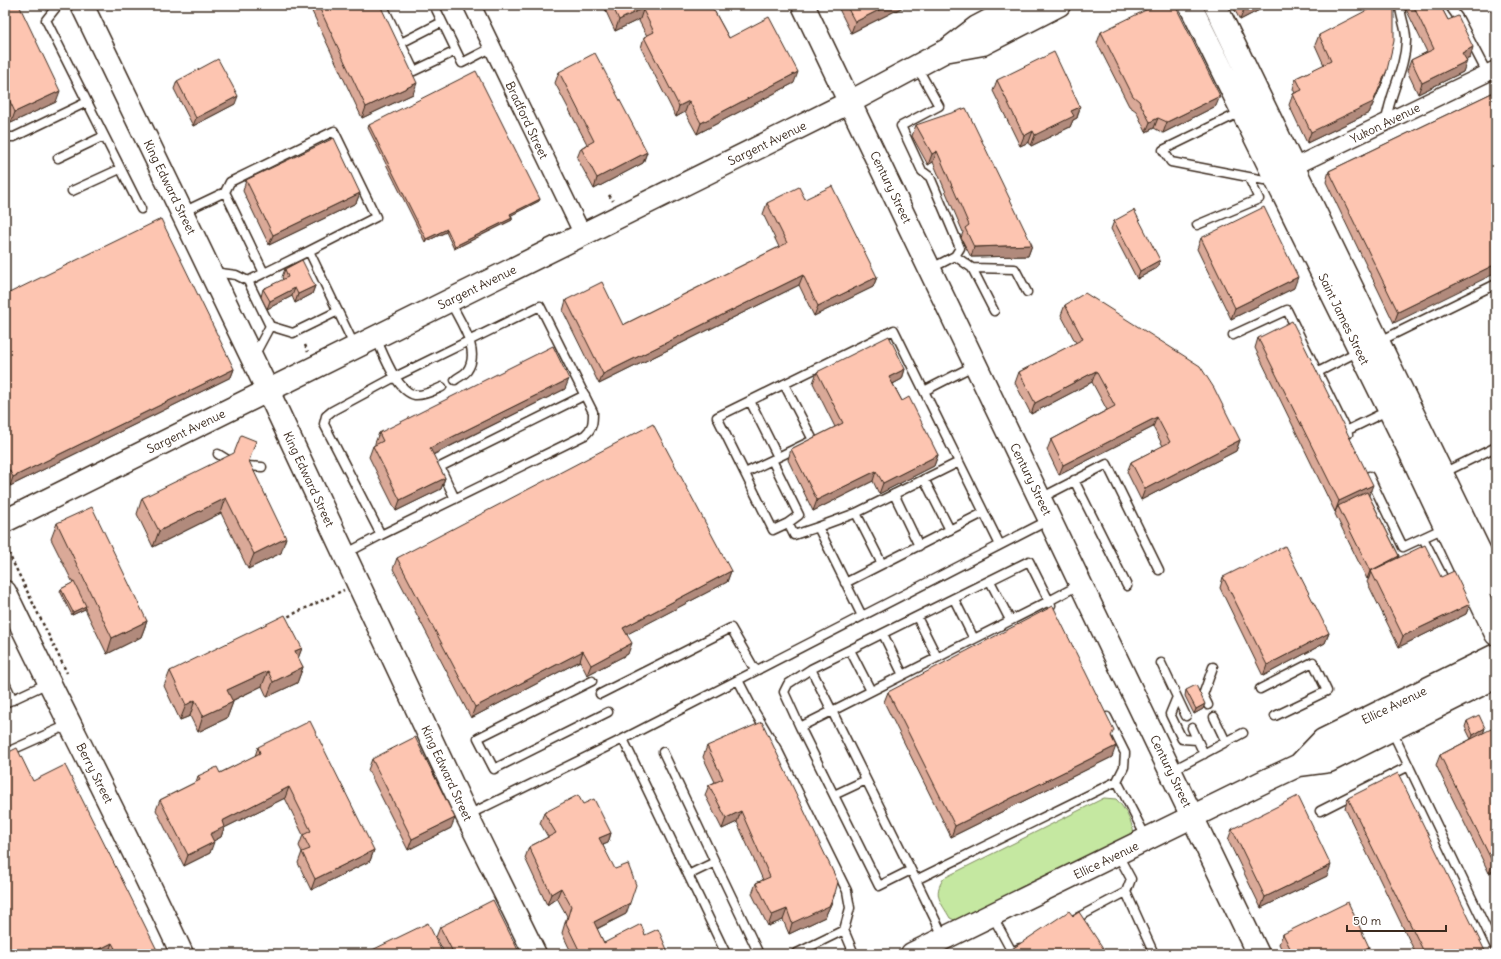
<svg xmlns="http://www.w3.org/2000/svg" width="1501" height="959" viewBox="0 0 1501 959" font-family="Delius,sans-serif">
<rect width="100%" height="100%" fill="#fff"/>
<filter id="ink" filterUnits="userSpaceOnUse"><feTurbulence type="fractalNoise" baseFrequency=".025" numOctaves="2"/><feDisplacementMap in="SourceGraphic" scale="8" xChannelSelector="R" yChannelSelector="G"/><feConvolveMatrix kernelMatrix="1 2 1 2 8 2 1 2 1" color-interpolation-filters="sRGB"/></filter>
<g filter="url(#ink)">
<path fill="#c5e8a1" stroke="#808960" d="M1104 798 1116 799C1125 808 1131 820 1134 833L957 921 950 918C941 902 932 895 944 878Z"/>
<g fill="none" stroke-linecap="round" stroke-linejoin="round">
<defs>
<path id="lane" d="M58 5 46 20 141 209
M434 5 462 63 493 47
M1449 5 1459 19 1487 73
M384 8 414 71 456 51
M401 43 442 22
M917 67 939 106 901 126 922 171 930 177 960 248 955 256 930 269
M1241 112 1163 150 1171 162 1264 180 1273 176
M1386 122C1389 94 1405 70 1406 41 1407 29 1400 17 1400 5
M5 137H14L87 102
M58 158 104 136
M72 191 120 169
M225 192 230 182 334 131 376 217 309 251
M183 212 225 192 264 273
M1197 225 1259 199 1249 178
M955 256 972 268 994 311
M972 268 1015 269 1027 292
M213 272 236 275 248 281 270 326 254 356
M248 281 309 251 355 347
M450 301C459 321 482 350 467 371 464 375 458 377 455 380
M270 326 293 333 338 311
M1233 335 1287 310 1348 434
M376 338C383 353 397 392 415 395 424 396 435 390 442 387
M1378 342 1496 284
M975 365 924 391 1000 545
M1318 372 1359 351
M750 401 778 457
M1346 431 1389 410
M218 454 231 462
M772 460 813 440 784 384
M247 466 262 467
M745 473 772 460 799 515 788 523
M1443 473 1496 447
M1369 476 1403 547 1444 528
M924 479 950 530
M1074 480 1127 586
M894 494 919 546
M1041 498 1107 464 1159 570
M455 499 440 467 585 395
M856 513 882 564
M818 527 794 535 788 523 773 530 717 417 894 330 924 391
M1423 538 1443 577
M345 554 381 535 324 424 326 416 332 411 395 377 540 306 593 412C593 422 593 428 585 435L381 535
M990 581 1010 620
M845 583 983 513
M954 599 974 639
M1051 605 1049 601 1079 585
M862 616 818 527 856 513 957 463
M917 617 937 657
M883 634 903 675
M850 650 871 691
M1161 663 1177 697 1170 714 1182 739 1197 740
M811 669 832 711 800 727 879 886 911 870
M738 680 753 709 778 751 847 891 850 908 844 930
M592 681 478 738 494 769 608 712
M5 683 13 700
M1260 689 1313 662 1327 691 1275 716
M600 694 731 628 755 670
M1177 697 1186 716
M5 703 48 683
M1208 705 1203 695 1213 667
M1107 717 1125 753 1124 767 1117 781
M1214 717 1226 742
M800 727 784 692 788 684 811 669 1029 561 1049 601 832 711 916 880
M1192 728 1204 754
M1392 731 1496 949
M623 739 1049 520
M663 752 715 862
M5 753 70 724
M1171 771 1243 733
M834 795 866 780
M1320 811 1409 766
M468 815 623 739 726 954
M688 875 715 862 759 954
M1126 892 1154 954
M992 915 1012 952 1020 948
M1073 920 1126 892 1131 879 1118 855
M944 938 916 880 1117 781 1147 839
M795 954 844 930 854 954"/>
<path id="street" d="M472 5 583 235
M1285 171 1496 69"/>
<path id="secondary" d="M1190 5 1409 450 1496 634
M1215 5 1496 585
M950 50 983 44 1059 5
M5 521 850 102 947 50 977 27 1019 5
M5 592C63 713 126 832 182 954
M1299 765 1323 740 1496 655
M912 954 1265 781 1299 765 1329 761 1496 677"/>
<path id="primary" d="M82 5 268 391 467 816 535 954
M803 5 1258 954"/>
</defs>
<use href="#lane" stroke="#3b2a1e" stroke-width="11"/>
<use href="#street" stroke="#3b2a1e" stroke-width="19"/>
<use href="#secondary" stroke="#3b2a1e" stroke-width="25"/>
<use href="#primary" stroke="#3b2a1e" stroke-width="25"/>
<path stroke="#3b2a1e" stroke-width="2.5" stroke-dasharray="3 3" stroke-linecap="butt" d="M609 195 613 201
M305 345 308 352
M11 538 5 544 7 550 67 673
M285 621 287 617 344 590"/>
<use href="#lane" stroke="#fff" stroke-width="8"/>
<use href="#street" stroke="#fff" stroke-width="16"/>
<use href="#secondary" stroke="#fff" stroke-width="22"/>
<use href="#primary" stroke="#fff" stroke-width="22"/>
</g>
<path fill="#daa998" stroke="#3b2a1e" d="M5 5 56 102 11 123 5 110Z
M309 5H380L413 94 362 118Z
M603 5H711L729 38 794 83 697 134 685 112 676 117 641 48 644 37 647 36 639 21 640 19 615 31Z
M837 5H907L851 33Z
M1232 5H1269L1240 20Z
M1404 5H1440L1448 20 1470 58 1466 60 1463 72 1418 94 1407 71 1411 60 1427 52Z
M1101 32 1216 106 1163 133 1154 128 1146 132 1136 111 1129 106 1097 43Z
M1319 35 1387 70 1383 81 1369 113 1307 143 1289 105 1293 94 1295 93 1293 89 1296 78 1324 65 1315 45Z
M559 72 647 152 643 163 594 189 577 158 581 148 587 144 555 83Z
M997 80 1080 107 1077 118 1073 120 1070 127 1031 146 1029 142 1020 146 993 91Z
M177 81 235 104 193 126 174 89Z
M1496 91 1394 323 1326 182 1329 171Z
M369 125 540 199 539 201 511 215 512 218V220L454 249 446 232 425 242 368 128Z
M916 125 1032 245 1028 256 971 257 961 238 963 232 933 162 928 165 912 136Z
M246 180 360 193 356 203 269 245 243 191Z
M805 199 877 277 873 287 814 316 799 285 599 384 563 311 566 300 623 325 779 247 763 214 767 203Z
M1114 221 1160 260 1157 268 1137 279 1111 229Z
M1201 238 1294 288 1231 319 1197 249Z
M285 269 315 286 312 294 295 303 292 296 267 309 261 297 263 289 283 280 282 277Z
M5 295 234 369 231 377 10 486 5 476Z
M1065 305 1240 440 1236 451 1141 500 1127 472 1131 462 1163 446 1153 427 1059 475 1047 450 1051 440 1107 410 1092 382 1031 414 1015 383 1019 372 1076 343 1061 315Z
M1258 338 1369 495V496L1399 556 1398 558 1441 577 1470 604 1466 614 1399 647 1367 582 1369 578 1367 579 1335 514 1336 512H1335L1255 348Z
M905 369 902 379 893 384 902 401 938 455 934 466 879 494 873 481 813 511 788 460 791 449 835 427 813 383 817 372Z
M565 389 433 455 445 478 441 489 396 511 369 457 373 446 375 445V443L379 433Z
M249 461 281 553 248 569 221 513 153 547 137 514 142 498Z
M57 523 147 621 141 637 107 654 85 609 72 615 60 591 61 589 73 583 51 539Z
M397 558 731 571 727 582 627 634 628 654 587 675 580 661 471 718 393 569Z
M1223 577 1329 633 1325 643 1263 676 1220 588Z
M302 648 298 658 303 667 297 683 267 697 262 686 232 701 233 702 227 718 198 732 190 716 180 720 164 686 170 671Z
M1186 690 1203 709 1194 714 1185 696Z
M888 692 1111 737 1112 757 951 837 884 702Z
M1467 721 1485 728 1483 733 1496 870 1489 873 1436 765 1440 755 1471 739 1465 727Z
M707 746 835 893 831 904 825 917 789 934 783 920 768 926 752 894 756 883 763 880 737 822 722 829 705 795 709 785 715 782 703 757Z
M258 747 374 850 370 861 311 890 298 863 302 852 299 846 303 835 285 798 224 828 221 837 213 841 210 853 184 866 156 810 160 800 196 782 198 776 220 773 255 756Z
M372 759 451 828 408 850 368 770Z
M33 781 159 954H5Z
M1348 798 1486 953 1485 954H1416L1345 808Z
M583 804 611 833 608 843 603 845 626 914 597 929 604 943 645 935 669 954H572L562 933 567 916 557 898 547 905 525 858 529 847 548 837 540 823 544 813Z
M1232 829 1327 876 1261 908 1228 840Z
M1073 916 1107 954H1010L1012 949Z
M440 927 520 954H445L436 937Z
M1283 934 1369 947 1367 954H1284L1279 944Z"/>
<path fill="#b18a7c" stroke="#3b2a1e" d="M649 5H667L643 10 640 19 615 31 619 20Z
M889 5H907L851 33 855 22Z
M1252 5H1269L1240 20 1244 9Z
M1473 47 1470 58 1458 63 1462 53Z
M1467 61 1463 72 1418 94 1422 83Z
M1387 70 1383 81 1369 113 1307 143 1311 132Z
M798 72 794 83 697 134 701 123Z
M417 83 413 94 362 118 366 107Z
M60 91 56 102 11 123 15 112Z
M238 96 235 104 193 126 196 118Z
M1220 96 1216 106 1163 133 1167 122Z
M689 101 685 112 676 117 679 106Z
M1080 107 1077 118 1073 120 1070 127 1031 146 1035 135 1071 111Z
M1158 118 1154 128 1146 132 1150 122Z
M1033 131 1029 142 1020 146 1024 136Z
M937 151 933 162 928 165 932 154Z
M647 152 643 163 594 189 597 178Z
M360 193 356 203 269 245 273 235Z
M540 199 539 201 510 216V214Z
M512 218V220L454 249 455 246Z
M447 229 446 232 425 242 426 239Z
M1032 245 1028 256 971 257 974 247Z
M1160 260 1157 268 1137 279 1140 271Z
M1496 264V273L1394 323 1398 312Z
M803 275 799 285 599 384 603 374Z
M877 277 873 287 814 316 818 306Z
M1298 277 1294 288 1231 319 1235 308Z
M315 286 312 294 295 303 298 294Z
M295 288 292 296 267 309 270 301Z
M234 369 231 377 10 486 13 477Z
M905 369 902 379 885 388 889 377Z
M1096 371 1092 382 1031 414 1035 403Z
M569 379 565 389 426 458 430 448Z
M1157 417 1153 427 1059 475 1063 465Z
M1240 440 1236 451 1141 500 1145 489Z
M938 455 934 466 879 494 883 483Z
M876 471 873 481 813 511 817 500Z
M445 478 441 489 396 511 400 500Z
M1373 485 1369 495 1340 510 1338 506 1335 512 1339 501Z
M226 498 221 513 153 547 159 531Z
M286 538 281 553 248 569 254 554Z
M1399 556 1396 564 1371 571 1369 578 1367 579 1370 571Z
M731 571 727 582 620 638 623 628Z
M1470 604 1466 614 1399 647 1403 636Z
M86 606 85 609 72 615 73 612Z
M147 621 141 637 107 654 112 638Z
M1329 633 1325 643 1263 676 1267 665Z
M632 643 628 654 587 675 591 665Z
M302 648 296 664 295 651Z
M583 651 580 661 471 718 475 707Z
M303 667 297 683 267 697 273 682Z
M268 671 262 686 221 706 227 690Z
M195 700 190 716 180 720 186 705Z
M233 702 227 718 198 732 203 716Z
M1205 704 1203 709 1194 714 1196 709Z
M1485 728 1483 734 1471 740 1473 735Z
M1116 746 1112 757 951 837 955 826Z
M289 787 285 798 224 828 221 837 206 845 210 834 222 821Z
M741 811 737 822 722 829 726 818Z
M455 818 451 828 408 850 412 839Z
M611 833 608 843 595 848 599 838Z
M214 842 210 853 184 866 188 855Z
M374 850 370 861 311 890 315 879Z
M1496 861V870L1489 873 1493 863Z
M1331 865 1327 876 1261 908 1265 897Z
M561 888 557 898 547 905 551 894Z
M835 893 831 904 825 917 789 934 792 923Z
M630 903 626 914 590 932 594 922Z
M787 909 783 920 768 926 772 915Z
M112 943 108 954H90Z
M1369 947 1367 954H1354Z"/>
<path fill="#fdc5b1" stroke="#3b2a1e" d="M5 5H19L60 91 15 112 5 91Z
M318 5H380L417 83 366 107Z
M612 5H649L619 20Z
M653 5H711L729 38 769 17 798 72 701 123 689 101 679 106 644 37 654 32 643 10Z
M846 5H889L855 22Z
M1156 5H1175L1220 96 1167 122 1158 118 1150 122 1139 101 1133 96 1101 32Z
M1241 5H1252L1244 9Z
M1377 5H1394V41L1387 70 1373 102 1311 132 1293 94 1302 90 1296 78 1331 61 1319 35Z
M1413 5H1440L1448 20 1458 16 1473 47 1462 53 1467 61 1422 83 1411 60 1434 49Z
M1054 52 1080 107 1071 111 1074 116 1035 135 1033 131 1024 136 997 80Z
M595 53 647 152 597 178 581 148 594 141 559 72Z
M218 59 238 96 196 118 177 81Z
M476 71 540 199 510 214 512 218 455 246 447 229 426 239 369 125Z
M1496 91V264L1398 312 1329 171Z
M966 108 1032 245 974 247 965 228 969 225 937 151 932 154 916 125Z
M334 138 360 193 273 235 246 180Z
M832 186 877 277 818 306 803 275 603 374 566 300 602 282 623 325 787 243 767 203 799 187 805 199Z
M1264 207 1298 277 1235 308 1201 238Z
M1134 210 1160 260 1140 271 1114 221Z
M161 219 234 369 13 477 5 462V295Z
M302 260 315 286 298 294 295 288 270 301 263 289 288 277 285 269Z
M1085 293 1200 366 1214 388 1240 440 1145 489 1131 462 1170 442 1157 417 1063 465 1051 440 1115 406 1096 371 1035 403 1019 372 1083 339 1065 305Z
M1292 321 1373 485 1339 501 1258 338Z
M889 336 905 369 889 377 902 401 909 397 938 455 883 483 876 471 817 500 791 449 843 423 817 372Z
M553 346 569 379 430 448 445 478 400 500 373 446 383 441 379 433Z
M653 424 731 571 623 628 632 643 591 665 583 651 475 707 397 558Z
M241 435 256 441 249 461 286 538 254 554 226 498 159 531 142 498 234 453Z
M1367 492 1399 556 1370 571 1338 506Z
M92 507 147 621 112 638 57 523Z
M1425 545 1441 577 1454 571 1470 604 1403 636 1371 571Z
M1285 546 1329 633 1267 665 1223 577Z
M74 582 86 606 73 612 61 589Z
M1053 606 1114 730 1111 736 1116 746 955 826 888 692Z
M285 615 302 648 295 651 303 667 273 682 268 671 227 690 233 702 203 716 195 700 186 705 170 671Z
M1196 685 1205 704 1196 709 1186 690Z
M1479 715 1485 728 1473 735 1467 721Z
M310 721 374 850 315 879 302 852 310 849 303 835 311 831 289 787 222 821 224 827 210 834 214 842 188 855 160 800 200 780 198 776 217 767 220 773 260 753 258 747Z
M762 722 838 882 835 893 829 906 792 923 787 909 772 915 756 883 770 877 741 811 726 818 709 785 723 779 707 746Z
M1493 728 1496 733V861L1493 863 1440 755Z
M415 737 455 818 412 839 372 759Z
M17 748 33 781 65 765 159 954H118L112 943 90 954H5V754Z
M1398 773 1486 953 1484 954H1425L1348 798Z
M578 795 583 804 594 799 611 833 599 838 615 869 628 864 636 885 630 903 594 922 604 943 641 924 645 935 658 929 669 954H581L566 923 571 906 561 888 551 894 529 847 556 833 544 813Z
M1298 796 1331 865 1265 897 1232 829Z
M493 900 520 954H454L440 927Z
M1348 902 1369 947 1354 954H1293L1283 934Z
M1069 911 1073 916 1079 912 1107 954H1015L1012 949Z
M428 923 443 954H364Z"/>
</g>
<g text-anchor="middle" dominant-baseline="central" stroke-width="3" stroke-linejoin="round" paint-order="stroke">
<g font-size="12" fill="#3b2a1e" stroke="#fff">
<text transform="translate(527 120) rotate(65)">Bradford Street</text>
<text transform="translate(1385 123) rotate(-26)">Yukon Avenue</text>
<text transform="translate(767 143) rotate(-26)">Sargent Avenue</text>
<text transform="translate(170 187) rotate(64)">King Edward Street</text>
<text transform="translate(891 187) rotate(64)">Century Street</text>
<text transform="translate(477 287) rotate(-26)">Sargent Avenue</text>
<text transform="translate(1344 319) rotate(64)">Saint James Street</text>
<text transform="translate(186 431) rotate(-26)">Sargent Avenue</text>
<text transform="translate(309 479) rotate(65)">King Edward Street</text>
<text transform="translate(1031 479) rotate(64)">Century Street</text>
<text transform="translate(1394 705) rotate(-26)">Ellice Avenue</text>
<text transform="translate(1171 771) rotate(64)">Century Street</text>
<text transform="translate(95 773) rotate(63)">Berry Street</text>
<text transform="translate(447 773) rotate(65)">King Edward Street</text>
<text transform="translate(1106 860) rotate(-26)">Ellice Avenue</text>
</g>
</g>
<rect width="1501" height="959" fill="none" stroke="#fff" stroke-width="20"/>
<rect x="10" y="10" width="1481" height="939" fill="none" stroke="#3b2a1e" stroke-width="1.5" filter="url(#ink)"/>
<path d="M1347 925v6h99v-6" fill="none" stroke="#3b2a1e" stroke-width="2"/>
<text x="1353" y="925" font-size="12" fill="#3b2a1e" stroke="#ffffff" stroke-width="3" paint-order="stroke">50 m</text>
</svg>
